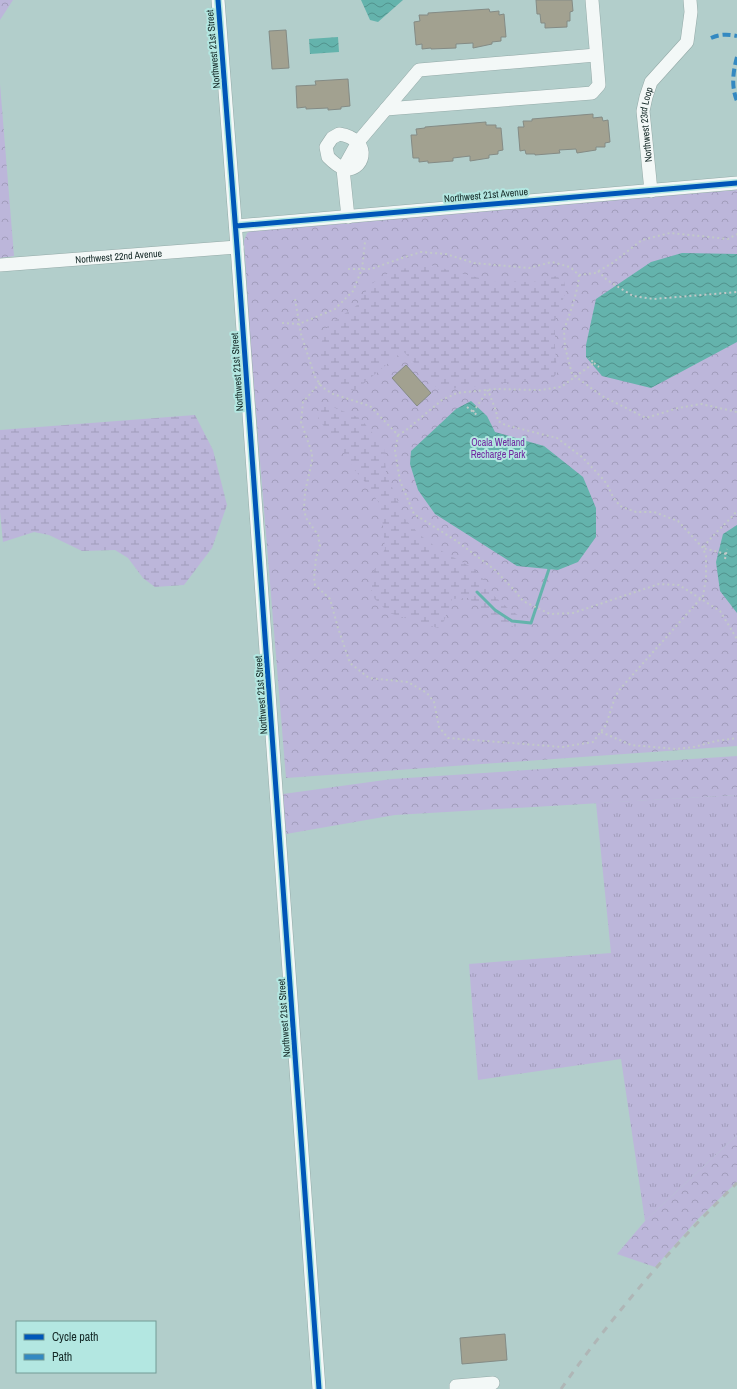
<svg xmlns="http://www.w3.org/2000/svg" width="737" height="1389" viewBox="0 0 737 1389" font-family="'Archivo Narrow',sans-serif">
<defs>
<pattern id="grass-tufts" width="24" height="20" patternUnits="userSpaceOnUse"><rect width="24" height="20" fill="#bcb6da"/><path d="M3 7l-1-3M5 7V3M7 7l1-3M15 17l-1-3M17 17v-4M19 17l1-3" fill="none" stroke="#a19cbb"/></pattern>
<pattern id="forest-crowns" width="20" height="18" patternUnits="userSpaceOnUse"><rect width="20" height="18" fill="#bcb6da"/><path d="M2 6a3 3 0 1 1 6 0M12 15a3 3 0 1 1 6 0" fill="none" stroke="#a19cbb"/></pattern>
<pattern id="wetland-marsh" width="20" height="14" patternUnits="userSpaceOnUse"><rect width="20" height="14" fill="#bcb6da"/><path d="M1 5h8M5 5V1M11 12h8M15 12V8" fill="none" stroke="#a19cbb"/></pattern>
<pattern id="water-waves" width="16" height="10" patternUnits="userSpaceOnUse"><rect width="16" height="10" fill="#64b3ac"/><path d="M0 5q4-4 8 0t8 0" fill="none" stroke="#51928c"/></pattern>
</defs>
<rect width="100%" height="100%" fill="#b2cecb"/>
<path fill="url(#grass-tufts)" d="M737 795V1135L645 1221 621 1059 478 1080 469 964 611 953 596 803Z"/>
<path fill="url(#forest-crowns)" d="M0 0H13L0 20Z
M0 84 14 256 0 258Z
M737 190V746L286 778 251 351 244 241 247 233 259 227Z
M737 756V795L395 815 286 834 283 794 392 779Z
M737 1135V1182L698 1219 655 1267 617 1254 645 1221Z"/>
<path fill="url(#wetland-marsh)" d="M430 265 491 281 533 282 556 276 564 281 566 291 555 321V346L557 373 553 378 439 390 403 351 357 389 347 391 332 381 321 369 319 349 328 325 356 306 371 284 393 270Z
M323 403 360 418 384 447 386 472 405 519 420 535 440 550 473 568 486 582 492 594 509 609 522 618 519 627 502 625 468 598 452 599 444 621 438 628 389 613 372 596V574L385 549 383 525 379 503 365 482 353 468 341 447 318 419Z
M195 415 213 450 227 505 212 548 184 585 155 587 143 578 128 558 115 550 82 551 49 535 34 532 3 542 0 512V430Z"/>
<path fill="url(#water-waves)" d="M361 0H403L378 22 370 20Z
M338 37 339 52 310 54 309 39Z
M682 253 737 254V342L651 388 602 376 586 357V345L596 299 651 262Z
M471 401 487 416 495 432 544 446 583 477 596 508V537L578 562 558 570 517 566 435 514 418 490 410 464 411 451 456 409Z
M737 525V613L720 591 716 562 723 534Z"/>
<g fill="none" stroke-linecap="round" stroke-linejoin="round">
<path stroke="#64b3ac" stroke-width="3" d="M477 592 495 610 512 621 531 623 549 569"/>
</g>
<path fill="#a2a190" stroke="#848b85" d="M536 0H572L573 11 570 12V21H567V27L545 28V23H541L540 14H537Z
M489 9 490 12 499 11V15L504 14 506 37H501V41L492 42V44L473 48V43L456 44V48L431 49V48L422 49V44L416 45 414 22 420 21 419 15H428V13Z
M286 30 289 68 272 69 269 31Z
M348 79 350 106 341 107V109L328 110V108L306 109V107L297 108 296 86 316 85 315 81Z
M593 114V118L602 117 603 121 608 120 610 142 605 143V147H596V150L577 153 576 149 559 150 560 153 535 155V154H526L525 150 520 151 518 127H524L523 121H532V119Z
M486 122V125H496V128H501L503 150 498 151V154L489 155V158L470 161V156L453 158V161L428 163V161L419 162V158H413L411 135H417L416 129 425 128V127Z
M406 365 431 393 417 406 392 378Z
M505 1334 507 1360 462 1364 460 1338Z"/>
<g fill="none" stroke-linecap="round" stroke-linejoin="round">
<defs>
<g id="minor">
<path d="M218 0 237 247 319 1389"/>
<path d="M386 109 592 93 599 85 592 0"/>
<path d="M339 134C376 140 362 175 343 168 337 166 332 161 328 157L326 147 332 138Z"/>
<path id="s1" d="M651 191 643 111 646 97 651 82 687 42 691 12 690 0"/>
<path d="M348 217 343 169 358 142 419 70 596 55"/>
<path d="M236 226 737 183"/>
<path id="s2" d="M0 265 237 247"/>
<path d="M456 1389V1386L493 1383"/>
</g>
</defs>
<use href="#minor" stroke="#94aaa8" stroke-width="14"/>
<path stroke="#c1c9c8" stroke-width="2" stroke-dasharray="2 3" stroke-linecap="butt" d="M348 269H371L402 258 421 252 446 254 474 263 529 268 552 262 570 267 579 275 578 285 573 304 564 330 565 347 572 374 602 396 646 418 678 408 701 404 737 412
M598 271 607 280 633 296 654 299 737 292
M579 275 595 273 611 264 642 240 670 233 728 239 737 234
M295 299 301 334 315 377 322 387 333 394 370 406 398 435 405 431 442 400 457 393 496 389 540 390 561 387 594 363 589 358
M282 323 299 324 335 309 353 291 362 269 365 242
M594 363 599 367
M320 383 303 402 301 422 312 453V461L305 492 304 509 306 518 318 535 320 546 316 558 314 578 315 585 330 599 338 628 350 663 369 678 408 682 427 693 434 702 439 727 448 738 562 747 593 742 606 725 615 697 620 689 703 596 706 579V556L703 548 678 521 654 512H636L620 506 613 497 607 484 601 477 582 457 557 438 505 425 498 421 496 411 488 390
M467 407 477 415
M473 412 488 390
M398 435 395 451 400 481 414 514 458 542 495 570 515 591 523 601 550 614 573 613 659 584 679 585 720 611 737 639
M726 554 703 548C713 534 726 524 737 511
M725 559 727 549
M601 732 631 745 676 749 694 747 716 741 737 738"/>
<use href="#minor" stroke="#f3f8f7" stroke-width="13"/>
<path stroke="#afb6b6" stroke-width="3" stroke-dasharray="7 7" stroke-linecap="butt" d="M561 1389C613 1315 672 1246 737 1183"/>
<path stroke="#3489c1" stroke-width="4" stroke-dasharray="8 4" stroke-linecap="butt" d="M711 38C720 34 727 34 737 36
M737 57C733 72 731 86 737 101"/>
<defs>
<path id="cycleway" d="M218 0 237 247 319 1389
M236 226 737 183"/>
</defs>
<use href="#cycleway" stroke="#b3e7e1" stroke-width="8"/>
<use href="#cycleway" stroke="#0057b8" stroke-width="5"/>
</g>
<g text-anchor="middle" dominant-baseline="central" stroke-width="4" stroke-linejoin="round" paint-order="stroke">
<g font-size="10" fill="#132826" stroke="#b3e7e1">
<text transform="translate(213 49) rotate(-95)">Northwest 21st Street</text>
<text stroke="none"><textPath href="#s1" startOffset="67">Northwest 23rd Loop</textPath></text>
<text transform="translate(486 195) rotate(-5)">Northwest 21st Avenue</text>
<text stroke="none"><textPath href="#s2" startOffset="119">Northwest 22nd Avenue</textPath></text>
<text transform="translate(237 372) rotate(-94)">Northwest 21st Street</text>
<text transform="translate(261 695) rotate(-94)">Northwest 21st Street</text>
<text transform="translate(284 1018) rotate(-94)">Northwest 21st Street</text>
</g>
<g font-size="10" fill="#7027a0" stroke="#b3e7e1">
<text x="498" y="442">Ocala Wetland<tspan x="498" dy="12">Recharge Park</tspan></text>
</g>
</g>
<rect x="16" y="1321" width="140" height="52" fill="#b3e7e1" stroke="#739b96"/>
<rect x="24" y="1334" width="20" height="6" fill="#0057b8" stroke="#739b96"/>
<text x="52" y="1341" font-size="12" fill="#132826">Cycle path</text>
<rect x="24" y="1354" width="20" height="6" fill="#3489c1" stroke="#739b96"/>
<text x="52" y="1361" font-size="12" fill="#132826">Path</text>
</svg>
